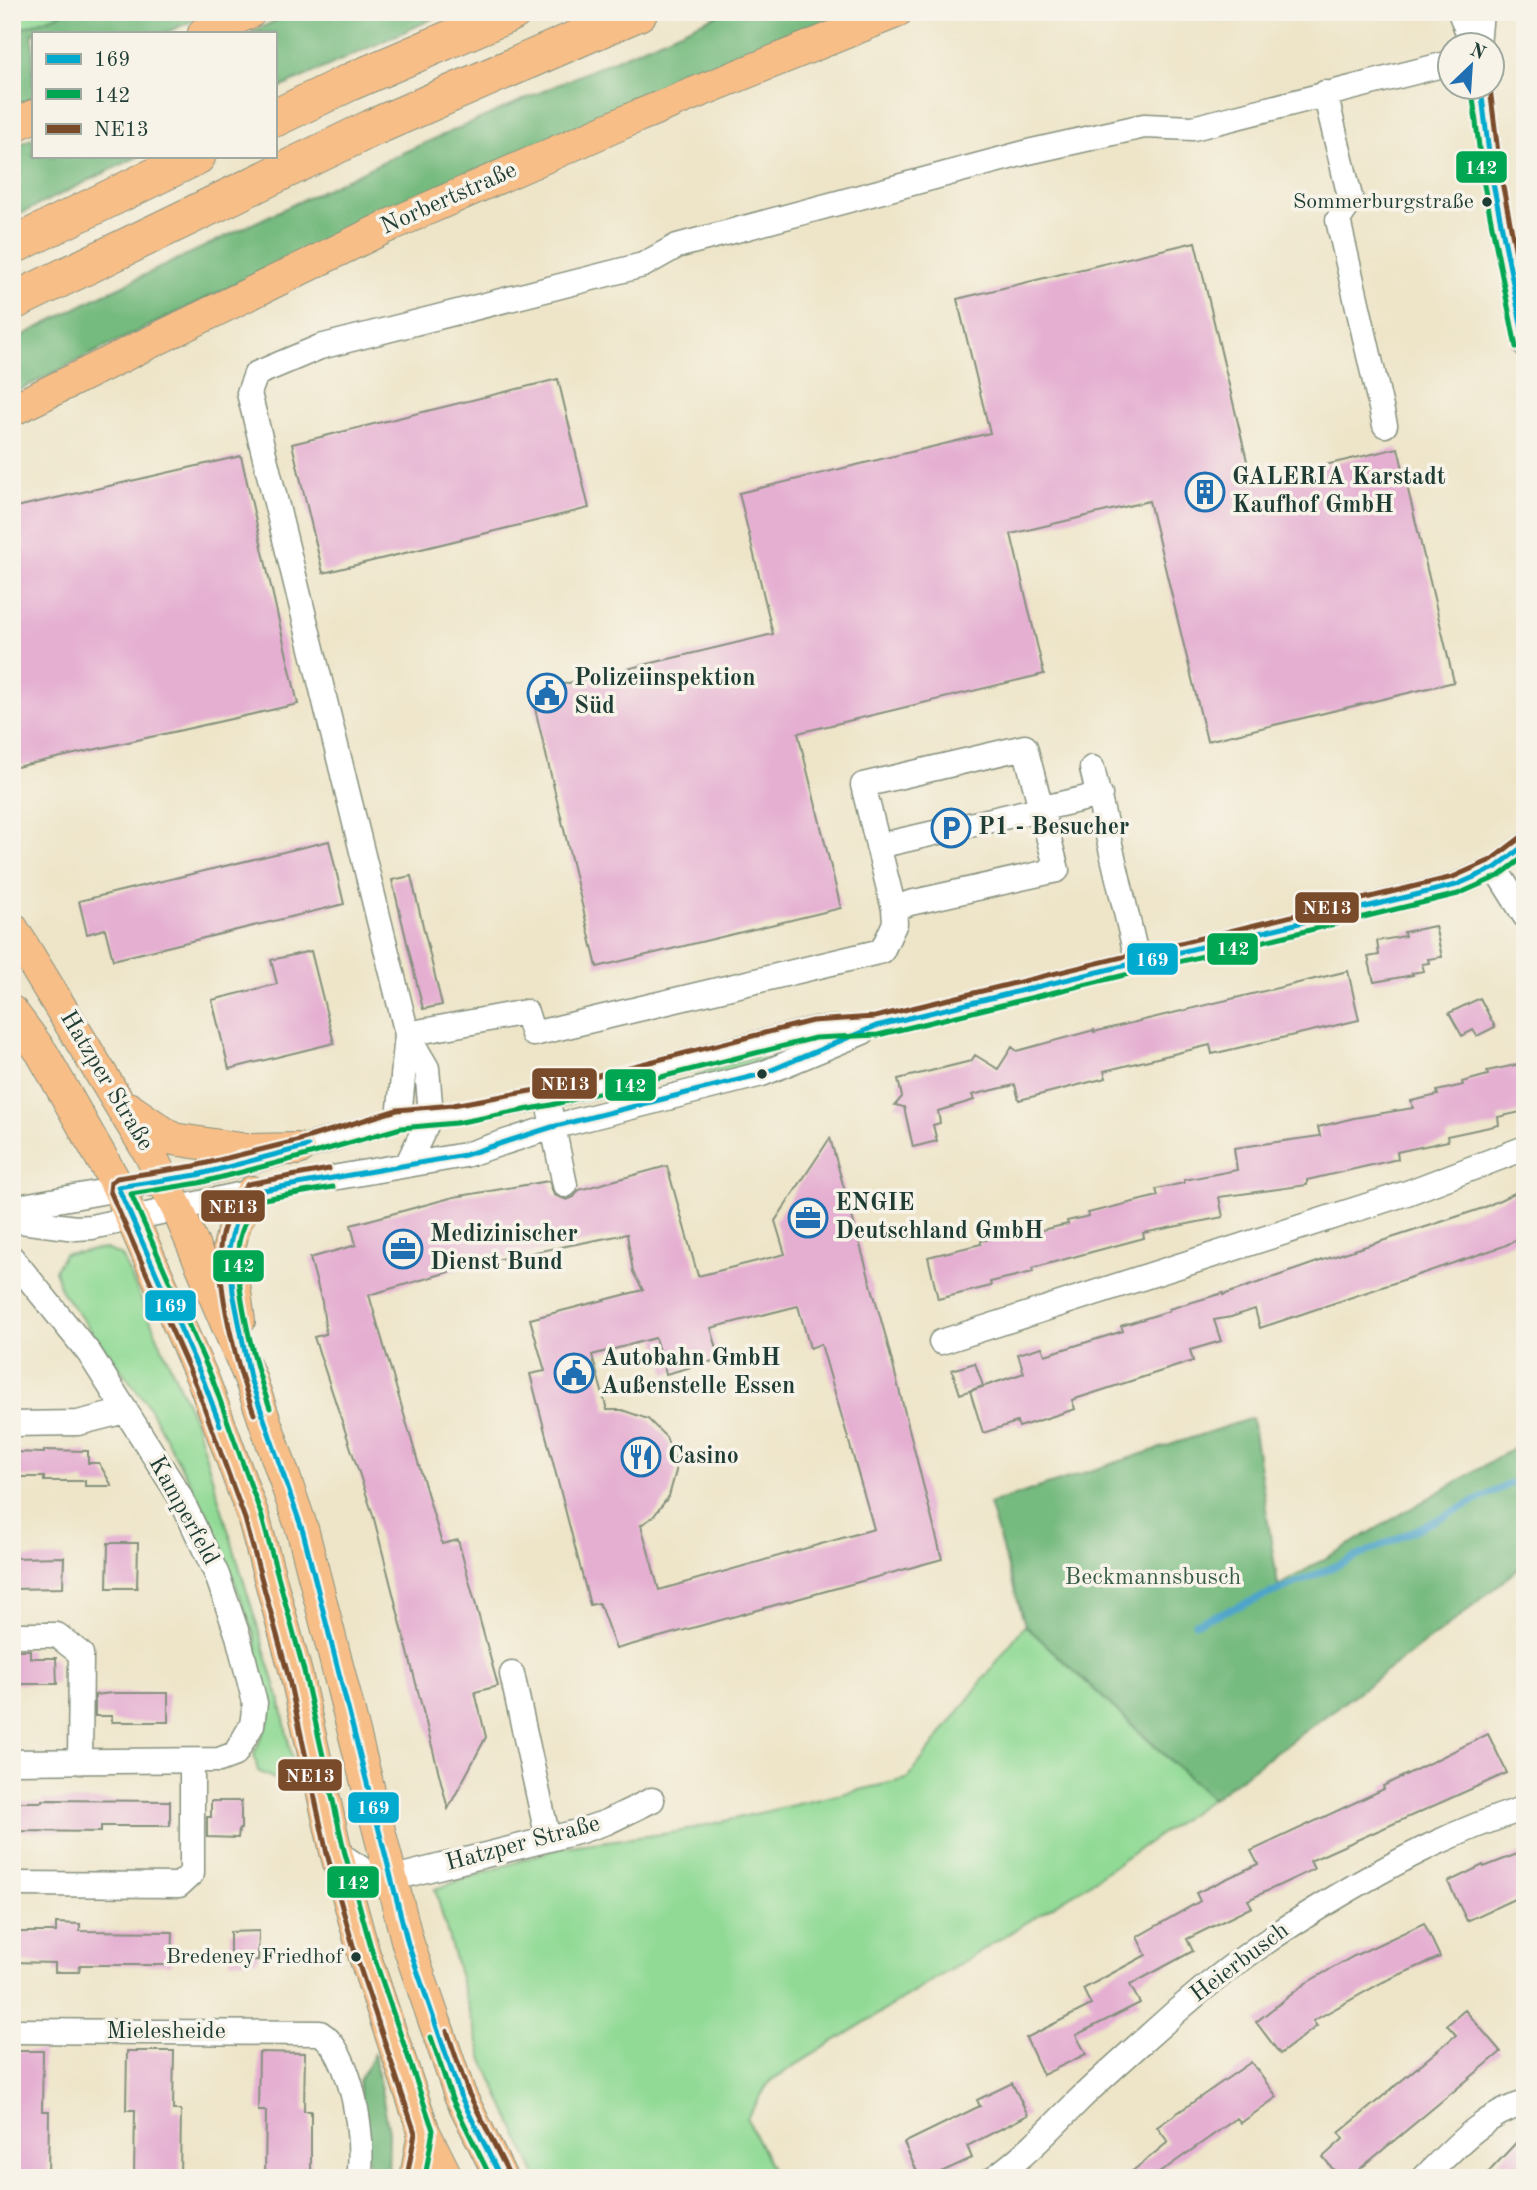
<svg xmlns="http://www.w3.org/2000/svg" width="1537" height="2190" viewBox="0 0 1537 2190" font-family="'Old Standard TT',serif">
<rect width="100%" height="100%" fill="#f7f3e8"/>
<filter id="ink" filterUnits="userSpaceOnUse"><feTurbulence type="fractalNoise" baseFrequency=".0143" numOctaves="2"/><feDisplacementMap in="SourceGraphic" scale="14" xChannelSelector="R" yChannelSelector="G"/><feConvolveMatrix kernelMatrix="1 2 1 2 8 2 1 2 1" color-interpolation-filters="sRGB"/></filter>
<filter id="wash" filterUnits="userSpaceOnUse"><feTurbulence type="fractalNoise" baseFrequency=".00686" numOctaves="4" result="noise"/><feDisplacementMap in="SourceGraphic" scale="28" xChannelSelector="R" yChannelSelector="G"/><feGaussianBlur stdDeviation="1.57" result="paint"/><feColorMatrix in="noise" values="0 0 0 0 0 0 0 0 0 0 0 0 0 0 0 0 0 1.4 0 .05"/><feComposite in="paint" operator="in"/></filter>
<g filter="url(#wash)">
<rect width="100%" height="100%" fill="#eee5c9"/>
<path fill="#91da95" stroke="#588c64" stroke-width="2" d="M12 12H67L12 32Z
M763 1057 772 1058 694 1082V1077C716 1067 738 1058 763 1057Z
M106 1249 122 1256 196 1424 281 1704 298 1790 258 1771 254 1754 270 1717 254 1634 214 1527 147 1404 61 1291 55 1270 64 1254Z
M1025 1625 1211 1799 1084 1887 770 2081 747 2118 776 2178H537L483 2060 435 1889 562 1847 677 1832 907 1779Z"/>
<path fill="#74ba7e" stroke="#4a7c59" stroke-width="2" d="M67 12H213L165 33H33V97L12 107V32Z
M293 12H448L275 90V33H250Z
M724 12H846L408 201 79 360 12 394V341L92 300 393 157Z
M33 138V156H139L12 218V148Z
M1252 1418 1278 1586 1525 1442V1563L1452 1623 1212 1799 1025 1625 989 1504Z
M374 2054 389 2131 388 2178H369L359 2081Z"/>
<path fill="#4da4ca" stroke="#36707f" stroke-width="2" d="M1094 12H1265L1241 20 1164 15 1108 21 1097 17Z"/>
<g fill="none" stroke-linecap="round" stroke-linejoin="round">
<path stroke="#4da4ca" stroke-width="7" d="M1195 1623C1308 1581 1418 1531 1525 1476"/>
</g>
<g id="blocks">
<path fill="#e5afd2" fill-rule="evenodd" d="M1195 242 1252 482 1398 448 1454 682 1207 741 1149 501 1011 534 1044 674 798 733 841 908 597 967 531 692 773 634 739 493 990 433 957 299Z
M558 379 589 508 323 573 292 444Z
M241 456 298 704 12 768V508Z
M329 841 344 904 113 960 105 929 87 934 79 901Z
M411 876 442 1005 423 1009 392 880Z
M1435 926 1442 957 1428 959 1429 963 1422 964 1424 971 1412 973 1413 975 1374 982 1368 957 1379 955 1377 941 1405 936 1404 932Z
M311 951 334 1043 229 1069 212 1000 277 984 271 960Z
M1348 971 1359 1020 1212 1054 1210 1045 1104 1071 1106 1078 1019 1100 1015 1085 972 1095 974 1100 938 1111 940 1123 933 1125 937 1141 913 1147 904 1107 895 1105 902 1097 898 1079 971 1061 975 1055 998 1069 1012 1047 1017 1051 1094 1030V1032Z
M1480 998 1495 1027 1477 1036 1473 1030 1462 1036 1449 1013Z
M1525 1063V1111L1498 1117 1499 1125 1447 1136 1448 1141 1397 1152 1398 1159 1307 1180V1185L1219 1197 1223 1217 1143 1233 1144 1238 1032 1268 1033 1272 990 1282 991 1286 938 1299 928 1257 981 1244V1241L1023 1231 1024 1234 1068 1224 1067 1221 1089 1216 1088 1213 1158 1196 1156 1189 1184 1183V1180L1237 1170 1234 1148 1320 1136 1318 1127 1354 1118 1413 1108 1411 1101 1438 1095 1437 1091 1463 1085 1462 1082 1488 1075 1487 1071Z
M830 1138 885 1334 942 1559 616 1649 599 1603 590 1605 530 1374 545 1371 530 1319 643 1290 633 1272 627 1234 480 1263 369 1295 442 1544 458 1540 498 1686 475 1692 486 1737 448 1809 373 1515 314 1337 326 1334 322 1302 310 1258 356 1245 351 1225 454 1197 549 1181 554 1195 567 1200 574 1197 579 1190 667 1166 698 1276 785 1254 775 1221ZM798 1306 810 1348 821 1344 874 1529 659 1590 641 1525 653 1517 669 1496 676 1471 674 1457 666 1437 648 1419 622 1410H607L592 1355 655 1338 666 1374 720 1359 711 1328Z
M1525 1188V1236L1504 1246 1260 1328 1255 1309 1231 1317 1214 1320 1221 1341 1190 1350 1193 1361 1072 1400 1075 1409 1019 1427 1017 1422 983 1433 970 1391 1024 1373 1018 1354 1042 1347 1045 1355 1123 1331 1121 1326 1169 1311V1309L1223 1293V1295L1329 1258 1435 1224 1483 1208Z
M975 1363 983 1386 960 1394 952 1370Z
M44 1450 88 1451V1463H99L112 1486H85V1481H44V1477H12V1452L44 1453Z
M108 1543H138L137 1588H107Z
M64 1557 63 1588 12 1589V1558Z
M12 1650H30V1658H56L57 1684H12Z
M112 1693H168V1722H112V1716H95V1695Z
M1488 1734 1507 1773 1310 1861 1314 1869 1248 1900 1252 1907 1187 1939 1193 1951 1130 1985 1140 2003 1076 2035 1086 2054 1043 2075 1026 2038 1091 2005 1083 1989 1146 1955 1137 1937 1200 1901 1196 1893 1258 1864 1251 1851 1384 1789 1383 1786Z
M42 1800 170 1801V1826H101V1832L16 1831V1802H42Z
M211 1801H241V1829H239L238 1838 207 1837V1817H211Z
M1525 1851V1894L1467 1921 1448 1882 1483 1865 1484 1867Z
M56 1923 80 1924V1931L173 1932 172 1965H80L79 1972H55V1963L12 1962V1932H56Z
M1424 1923 1440 1957 1383 1982 1313 2021 1317 2026 1280 2054 1256 2022 1306 1983 1354 1956Z
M259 1931 258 1960 230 1962V1932Z
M1465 2010 1501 2052 1349 2178H1340L1323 2157 1343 2139 1339 2133 1456 2035 1447 2025Z
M12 2051H43L42 2111H49L48 2178H12Z
M127 2051H174L173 2110H181L180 2178H140V2175H134L135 2110H126Z
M259 2052 305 2053 304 2111H311V2178H271V2175H265L266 2111H258Z
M1251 2062 1277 2097 1241 2123 1237 2118 1152 2178H1124L1168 2142 1157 2127Z
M1012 2083 1028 2115 967 2146 972 2158 928 2178H920L904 2143 980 2106 977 2100Z
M1525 2133V2178H1483Z"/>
</g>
</g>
<g filter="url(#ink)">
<use href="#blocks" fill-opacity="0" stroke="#86917e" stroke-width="2"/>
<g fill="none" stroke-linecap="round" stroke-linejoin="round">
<defs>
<path id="minor" d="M1460 12 1473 46
M1478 46 1481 12
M1481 88 1492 178 1525 345
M1325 93 1351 201 1338 220 1385 425
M1025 747 1057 870 910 903 894 909 863 785Z
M1092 768 1138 963
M878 846 1100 795
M1495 868 1525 916
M407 1034 526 1012 533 1034 882 951 895 923 894 909
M550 1112 565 1185
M399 1119 407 1034
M407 1165 431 1115 427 1068 407 1034 249 393 256 374 320 347 643 265 677 246 1028 152 1144 126 1193 128 1450 63
M12 1208 197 1175 298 1149 399 1119 454 1114 549 1097 814 1029 876 1026 1456 885 1495 868 1525 845
M12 1220 76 1228 92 1227 252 1192 465 1155 552 1127 762 1074 863 1032
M12 1258 89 1353 179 1495 217 1575 238 1636 255 1703 252 1725 235 1754 219 1760 12 1762
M941 1342 1407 1193 1525 1148
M12 1424 78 1423 125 1411
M12 1635H57L81 1654 80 1762
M512 1674 548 1839
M336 1852 371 1875 390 1879 577 1832 607 1822 652 1800
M12 1884 179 1885 192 1873V1761
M12 2031 320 2033C353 2054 365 2142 359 2178
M994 2178C1026 2155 1053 2126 1080 2099 1112 2068 1146 2039 1178 2010 1229 1965 1285 1927 1343 1893 1404 1857 1457 1830 1525 1808
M1424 2178C1453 2149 1484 2114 1525 2103"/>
<path id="major" d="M204 33 250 12
M12 127 33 116
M12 410 386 227 638 116 896 12
M12 928 150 1154 178 1210 250 1378 303 1532 408 1944 460 2095 501 2178
M12 1012 42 1053 118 1187 204 1382 253 1516 296 1673 336 1852 364 1954 424 2132 447 2178
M128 1108 173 1139 247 1150 298 1149
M239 1321 229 1248 235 1223 252 1192
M416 2178 424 2132"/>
<path id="highway" d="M275 118 350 82 513 12
M12 246 197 156
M12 302 372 128 639 12"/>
</defs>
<use href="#minor" stroke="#86917e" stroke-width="27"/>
<use href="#major" stroke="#86917e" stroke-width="34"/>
<use href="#highway" stroke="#86917e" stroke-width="39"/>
<use href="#minor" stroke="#fff" stroke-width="24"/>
<use href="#major" stroke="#f7be88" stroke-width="32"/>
<use href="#highway" stroke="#f7be88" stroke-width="37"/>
<defs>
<path id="bus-1" d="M1481 88 1492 178 1525 344
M118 1187 197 1175 308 1146
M118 1187 204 1382 220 1425
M501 2178 460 2095 408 1944 303 1532 250 1378 233 1292 229 1248 235 1223 252 1192 465 1155 552 1127 762 1074 876 1026 1456 885 1495 868 1525 845"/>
<path id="bus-2" d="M1472 89 1483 180 1516 347
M270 1408C255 1367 236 1293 238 1250 239 1231 249 1215 258 1200L333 1187
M431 2037 452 2099 491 2178
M425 2178 433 2130 372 1951 344 1850 304 1671 261 1514 212 1378 131 1194 199 1183 300 1157 401 1128 456 1123 551 1105 815 1038 878 1035 1458 894 1499 876 1525 856"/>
<path id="bus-3" d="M1490 88 1501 177 1525 299
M254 1414C238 1371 218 1294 220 1248 221 1228 234 1199 248 1184L329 1169
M447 2031 468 2092 509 2174
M407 2177 415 2133 356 1956 327 1854 288 1675 245 1519 196 1385 110 1191 111 1182 117 1178 195 1166 296 1141 397 1110 453 1105 547 1088 812 1021 875 1017 1453 877 1491 860 1520 838"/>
</defs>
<use href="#bus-1" stroke="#f7f3e8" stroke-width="10"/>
<use href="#bus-2" stroke="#f7f3e8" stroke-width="10"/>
<use href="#bus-3" stroke="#f7f3e8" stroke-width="10"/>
<use href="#bus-1" stroke="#00a9ce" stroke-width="5"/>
<use href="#bus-2" stroke="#00a651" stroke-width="5"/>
<use href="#bus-3" stroke="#7a4b2a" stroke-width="5"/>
</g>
</g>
<defs>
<symbol id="building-ring" viewBox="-11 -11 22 22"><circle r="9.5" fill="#f7f3e8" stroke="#1f6fb2" stroke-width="1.5"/><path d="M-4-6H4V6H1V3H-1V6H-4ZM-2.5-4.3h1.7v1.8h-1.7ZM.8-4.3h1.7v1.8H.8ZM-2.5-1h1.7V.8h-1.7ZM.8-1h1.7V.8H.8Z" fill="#1f6fb2"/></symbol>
<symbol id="civic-ring" viewBox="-11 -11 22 22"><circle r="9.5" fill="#f7f3e8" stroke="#1f6fb2" stroke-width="1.5"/><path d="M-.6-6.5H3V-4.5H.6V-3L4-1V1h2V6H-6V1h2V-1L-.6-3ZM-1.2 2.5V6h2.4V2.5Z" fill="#1f6fb2"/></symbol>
<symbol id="parking-ring" viewBox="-11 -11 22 22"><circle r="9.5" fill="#f7f3e8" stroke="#1f6fb2" stroke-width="1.5"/><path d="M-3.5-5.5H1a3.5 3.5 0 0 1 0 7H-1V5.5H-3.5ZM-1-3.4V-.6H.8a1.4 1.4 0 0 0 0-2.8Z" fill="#1f6fb2"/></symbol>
<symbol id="office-ring" viewBox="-11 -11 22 22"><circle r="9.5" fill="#f7f3e8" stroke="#1f6fb2" stroke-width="1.5"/><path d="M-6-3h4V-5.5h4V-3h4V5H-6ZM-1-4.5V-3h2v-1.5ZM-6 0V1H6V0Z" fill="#1f6fb2"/></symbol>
<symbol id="restaurant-ring" viewBox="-11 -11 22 22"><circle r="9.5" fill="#f7f3e8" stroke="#1f6fb2" stroke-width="1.5"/><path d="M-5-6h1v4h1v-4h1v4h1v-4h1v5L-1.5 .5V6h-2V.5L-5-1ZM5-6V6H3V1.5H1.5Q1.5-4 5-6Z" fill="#1f6fb2"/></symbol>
</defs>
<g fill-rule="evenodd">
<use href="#building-ring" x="1183" y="470" width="44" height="44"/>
<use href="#civic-ring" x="525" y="671" width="44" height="44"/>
<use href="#parking-ring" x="929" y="806" width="44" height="44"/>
<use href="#office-ring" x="786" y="1196" width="44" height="44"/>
<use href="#office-ring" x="381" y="1227" width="44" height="44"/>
<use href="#civic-ring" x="552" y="1351" width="44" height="44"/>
<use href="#restaurant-ring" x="619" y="1435" width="44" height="44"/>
</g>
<g fill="#1f3d34" stroke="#f7f3e8" stroke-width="2.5">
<circle cx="1487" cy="202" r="6"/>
<circle cx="762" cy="1074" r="6"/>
<circle cx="356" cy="1957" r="6"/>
</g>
<g text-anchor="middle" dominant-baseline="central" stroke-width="7" stroke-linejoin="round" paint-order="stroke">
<g font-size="22" fill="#1f3d34" stroke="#f7f3e8" text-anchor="end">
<text x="1474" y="202">Sommerburgstraße</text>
<text x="343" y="1957">Bredeney Friedhof</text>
</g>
<g font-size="24" fill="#1f3d34" stroke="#f7f3e8">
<text transform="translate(449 199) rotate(-24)">Norbertstraße</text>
<text transform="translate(106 1081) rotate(59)">Hatzper Straße</text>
<text transform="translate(183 1511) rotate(61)">Kamperfeld</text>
<text transform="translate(523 1844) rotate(-15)">Hatzper Straße</text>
<text transform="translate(1240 1963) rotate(-37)">Heierbusch</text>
<text x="166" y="2032">Mielesheide</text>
</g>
<g font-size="24" font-weight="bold" fill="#1f3d34" stroke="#f7f3e8" text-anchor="start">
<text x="1232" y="478">GALERIA Karstadt<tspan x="1232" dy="28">Kaufhof GmbH</tspan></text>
<text x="574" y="679">Polizeiinspektion<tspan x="574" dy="28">Süd</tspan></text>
<text x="978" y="828">P1 - Besucher</text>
<text x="835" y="1204">ENGIE<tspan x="835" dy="28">Deutschland GmbH</tspan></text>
<text x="430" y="1235">Medizinischer<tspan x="430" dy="28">Dienst Bund</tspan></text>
<text x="601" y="1359">Autobahn GmbH<tspan x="601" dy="28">Außenstelle Essen</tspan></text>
<text x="668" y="1457">Casino</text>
</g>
<g font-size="24" fill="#365c47" stroke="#f7f3e8">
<text x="1153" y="1578">Beckmannsbusch</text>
</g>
</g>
<g stroke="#f7f3e8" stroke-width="2.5">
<rect x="1455" y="150" width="53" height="34" rx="7" fill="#00a651"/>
<rect x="1294" y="891" width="66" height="33" rx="7" fill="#7a4b2a"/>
<rect x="1206" y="932" width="53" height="34" rx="7" fill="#00a651"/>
<rect x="1126" y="942" width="53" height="34" rx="7" fill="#00a9ce"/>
<rect x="531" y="1067" width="67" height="33" rx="7" fill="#7a4b2a"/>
<rect x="604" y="1068" width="53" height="34" rx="7" fill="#00a651"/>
<rect x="200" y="1189" width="66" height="34" rx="7" fill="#7a4b2a"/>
<rect x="212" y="1249" width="53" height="34" rx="7" fill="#00a651"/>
<rect x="144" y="1289" width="53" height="33" rx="7" fill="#00a9ce"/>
<rect x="277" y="1758" width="66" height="34" rx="7" fill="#7a4b2a"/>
<rect x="347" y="1791" width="53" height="33" rx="7" fill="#00a9ce"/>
<rect x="326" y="1865" width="54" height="34" rx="7" fill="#00a651"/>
</g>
<g font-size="19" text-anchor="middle" font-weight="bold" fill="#fff">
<text x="1481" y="174">142</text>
<text x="1327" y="914">NE13</text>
<text x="1233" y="955">142</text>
<text x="1152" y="966">169</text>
<text x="565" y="1090">NE13</text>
<text x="630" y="1092">142</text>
<text x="233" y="1213">NE13</text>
<text x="238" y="1272">142</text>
<text x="170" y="1312">169</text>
<text x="310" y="1782">NE13</text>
<text x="373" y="1814">169</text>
<text x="353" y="1889">142</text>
</g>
<rect width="1537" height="2190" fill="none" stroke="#f7f3e8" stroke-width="42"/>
<rect x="32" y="32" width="245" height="126" fill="#f7f3e8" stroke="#a1aaa0" stroke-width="2"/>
<rect x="46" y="54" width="35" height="10" fill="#00a9ce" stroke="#a1aaa0" stroke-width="2"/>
<text x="94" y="66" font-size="21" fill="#1f3d34">169</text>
<rect x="46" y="89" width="35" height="10" fill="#00a651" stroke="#a1aaa0" stroke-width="2"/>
<text x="94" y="102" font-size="21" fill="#1f3d34">142</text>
<rect x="46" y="124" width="35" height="10" fill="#7a4b2a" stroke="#a1aaa0" stroke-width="2"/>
<text x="94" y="136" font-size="21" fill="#1f3d34">NE13</text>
<g transform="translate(1471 66) rotate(25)"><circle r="33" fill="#f7f3e8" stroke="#a1aaa0" stroke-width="2"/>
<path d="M0-5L12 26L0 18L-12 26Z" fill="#1f6fb2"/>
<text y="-10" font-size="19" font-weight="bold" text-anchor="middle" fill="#1f3d34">N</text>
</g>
</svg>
